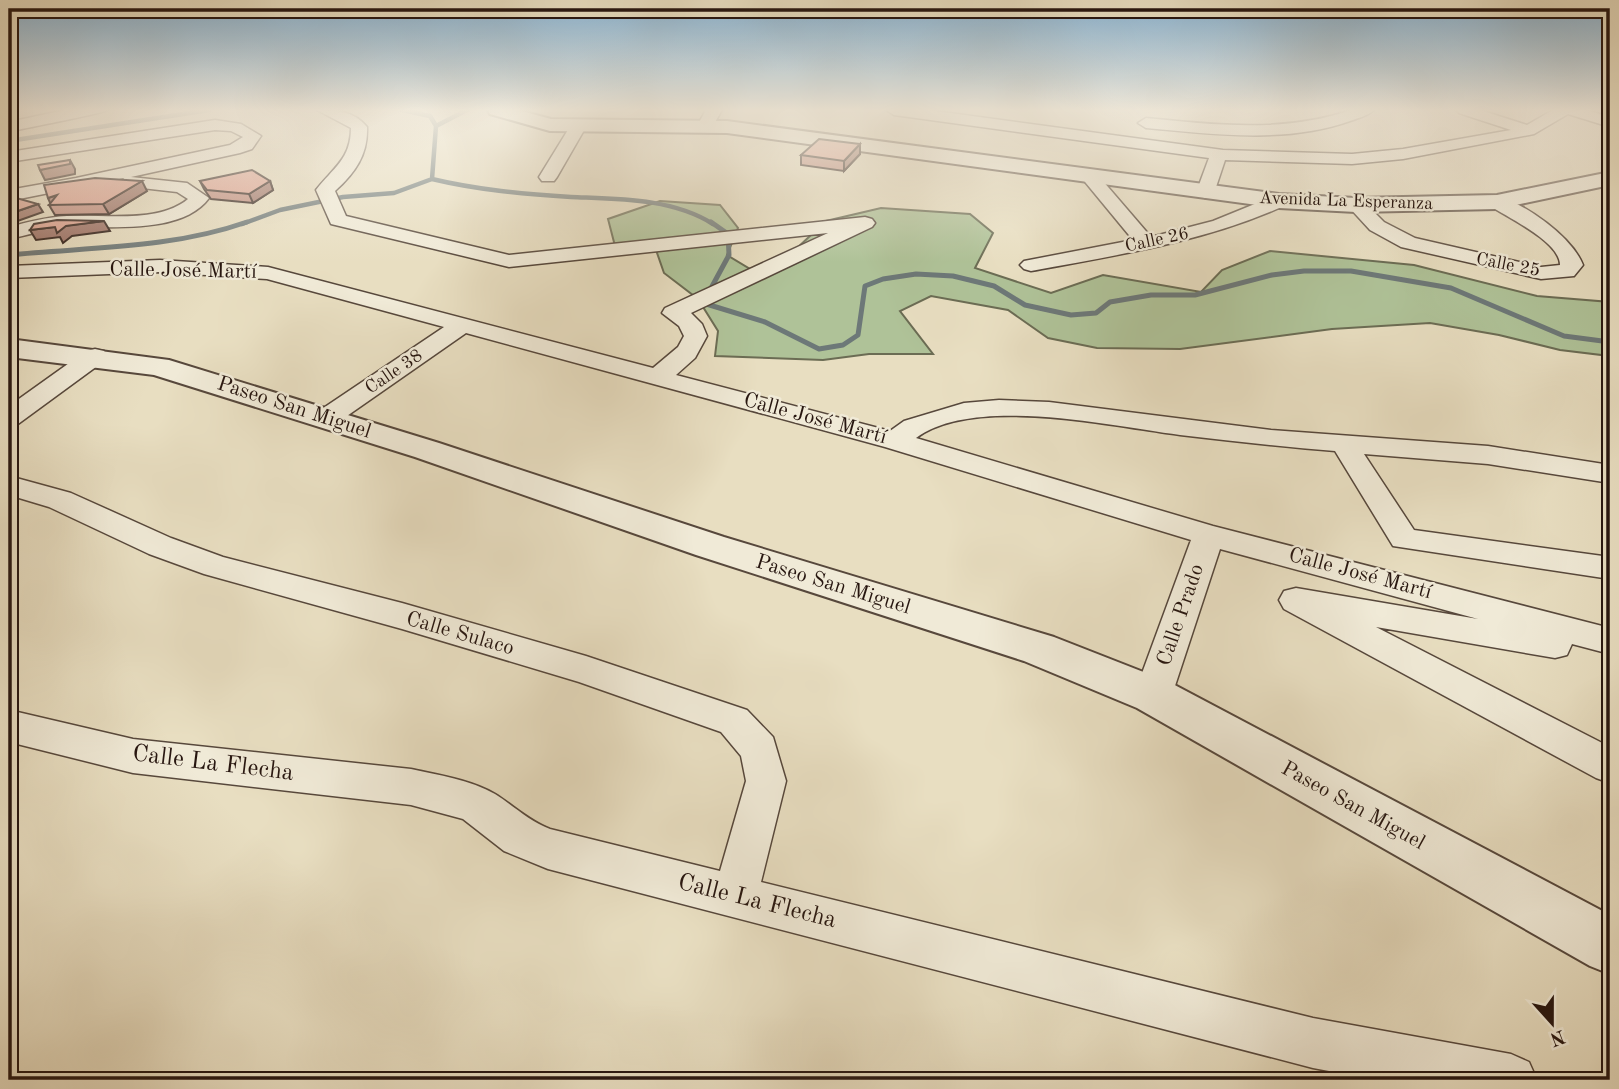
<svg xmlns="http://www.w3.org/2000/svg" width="1619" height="1089" viewBox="0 0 1619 1089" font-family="'Old Standard TT',serif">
<rect width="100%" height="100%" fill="#e8dec1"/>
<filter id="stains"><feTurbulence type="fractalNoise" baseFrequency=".00286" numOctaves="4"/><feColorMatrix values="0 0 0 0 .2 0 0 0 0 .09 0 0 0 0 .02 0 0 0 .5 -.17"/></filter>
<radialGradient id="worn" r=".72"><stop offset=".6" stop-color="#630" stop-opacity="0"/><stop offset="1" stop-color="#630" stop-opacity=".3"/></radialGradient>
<path fill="#afc298" stroke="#6b6c54" stroke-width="2" d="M660 201 720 205 738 228 727 255 765 278 826 221 881 208 970 214 993 233 975 268 1051 293 1103 275 1201 292 1222 270 1270 251 1414 265 1537 296 1610 302V356L1560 350 1499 335 1430 323 1332 329 1180 349 1097 348 1048 338 1008 310 931 296 900 311 933 354H869L823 360 715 356 718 331 698 299 664 273 656 250 615 246 608 219Z"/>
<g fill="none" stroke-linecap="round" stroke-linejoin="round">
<path stroke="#6d7878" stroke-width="4.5" d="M402 110 430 116 436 126
M467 110 436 126 432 179C478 190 524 194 571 197 618 199 672 198 713 224
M9 141 209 110
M242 224 280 210 343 197 394 193 432 179"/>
<path stroke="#6d7878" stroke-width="5" d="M711 222 728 234 729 255 703 303 765 322 819 349 843 345 858 335 865 286 883 279 916 274 953 276 994 286 1025 305 1071 315 1096 313 1110 302 1151 295H1195L1272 275 1304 271H1351L1451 288 1564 336 1610 342
M9 255C89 247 170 249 247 222"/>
<defs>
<path id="minor" d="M65 110H107C102 114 23 128 9 132V122Z
M317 110C337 110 354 111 367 127 368 155 355 173 335 191L346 216 509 255 865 217 872 219 875 223 872 227 691 313 702 324 707 336 695 358 676 375 890 431 904 421 964 403 999 400 1049 402 1271 430 1488 446 1610 465V483L1488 464 1364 454 1414 530 1610 557V579L1393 546 1335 451C1283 447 1231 441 1180 435 1111 426 974 395 916 438L1213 526 1610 628V654L1572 644 1567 655 1555 658 1376 627 1610 747V783L1596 778 1284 609 1279 600 1284 591 1296 588 1478 619 1220 549 1172 695 1166 706 1153 710 1140 706 1134 695 1191 540 885 447 466 333 334 425 325 427 316 425 312 419 316 413 444 327 267 279 160 272 9 278V266L160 260 268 267 653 368 678 347 684 336 679 326 662 313 665 308 828 233 509 267 331 224 316 190C333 168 351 159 351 128Z
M706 110H722L711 129 705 131 697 126Z
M886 110H928L1223 150 1352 154 1403 149 1511 130 1459 113 1456 110H1480L1527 125 1553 110H1586L1610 117V127L1568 114 1534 134 1403 159 1352 164 1225 160 1214 193 1205 198 1196 193 1209 158 894 115Z
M1351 110H1374C1368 116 1358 118 1350 121 1285 144 1213 134 1146 128L1138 123 1146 118C1215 125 1285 133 1351 110Z
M215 120 241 124 261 136 252 149 240 153 131 177 187 183 209 198C181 236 105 225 63 228 44 230 27 235 9 239V227C28 222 47 217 67 216 104 214 158 224 188 199L177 192 124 186 121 182 124 178 9 201V190L76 178 230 145 243 137 231 131 215 130 9 162V152Z
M579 120 587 125 557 177 554 181H542L539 177 571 125Z
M1090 172 1096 173 1151 237 1213 221 1272 197 1279 195 1288 201 1286 205C1204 242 1118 255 1031 271L1024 269 1020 265 1024 261 1133 240 1081 177Z
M1497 196C1526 204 1572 237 1583 265L1574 276 1541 279 1401 247 1370 230 1347 205 1356 199 1363 201 1384 222 1415 238 1541 267 1560 265C1560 242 1509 218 1490 206L1488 202Z
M95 349 104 351 107 356 104 361 18 424 9 426V406L86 351Z
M9 476 71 493 171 538 223 557 402 603 586 656 747 710 773 737 786 781 761 882 1313 1018 1511 1054 1529 1062 1537 1080H1377L1313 1068 548 869 504 851 463 819 411 805 133 773 9 742V710L133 739 411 769C438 775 471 780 495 794 514 806 529 821 550 829L720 871 746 781 741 756 721 732 579 682 402 629 204 574 149 554 49 507 9 495Z"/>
<path id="tertiary" d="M488 110H518L551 119 727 121 1279 194 1356 198 1497 195 1610 172V185L1497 209 1356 212 1279 208 727 133 550 131 490 114Z
M9 339 169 360 439 443 724 537 1054 637 1169 682 1610 915V974L1590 966 1137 708 1024 661 696 555 415 457 154 375 9 357Z"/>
</defs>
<use href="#minor" stroke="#57483c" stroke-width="3"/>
<use href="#tertiary" stroke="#57483c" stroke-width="4"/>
<use href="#minor" fill="#f0ead7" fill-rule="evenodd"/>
<use href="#tertiary" fill="#f0ead7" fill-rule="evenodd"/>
</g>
<path fill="#c18b7d" stroke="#271610" stroke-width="2" d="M860 144V154L844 171 801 165V155Z
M200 181H270L273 190 253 203 211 199 204 189Z
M147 191 109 214 55 215 49 205Z"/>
<path fill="#9d7166" stroke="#271610" stroke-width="2" d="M860 144V154L844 171V161Z
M70 160 75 169V174L45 180 40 170Z
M142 181 147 191 109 214 103 204Z
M270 181 273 190 253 203 249 194Z
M57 195 51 205 48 198Z
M38 204 43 212 9 224V214Z
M104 221 110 231 72 236 63 243 60 237 36 240 30 230Z"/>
<path fill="#e0a291" stroke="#271610" stroke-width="2" d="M819 139 860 144 844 161 801 155Z
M70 160V164L40 170 38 165Z
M252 170 270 181 249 194 207 190 200 181Z
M95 178 142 181 103 204 49 205 57 195 48 198 44 185Z
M9 196 38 204 9 214Z
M57 220 104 221 66 226 57 233 55 227 30 230 34 224Z"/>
<linearGradient id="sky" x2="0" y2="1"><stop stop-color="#89b6d7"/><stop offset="0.42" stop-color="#f5f0e3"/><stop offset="1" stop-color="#f5f0e3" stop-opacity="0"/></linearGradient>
<rect width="1619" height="262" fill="url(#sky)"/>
<g text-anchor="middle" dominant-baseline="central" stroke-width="5" stroke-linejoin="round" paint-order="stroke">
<g font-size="18" fill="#271610" stroke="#f0ead7">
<text transform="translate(1346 201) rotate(2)">Avenida La Esperanza</text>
<text transform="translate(1157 240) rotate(-12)">Calle 26</text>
<text transform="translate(1508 265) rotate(11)">Calle 25</text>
<text transform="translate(394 372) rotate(-34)">Calle 38</text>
</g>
<g font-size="21" fill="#271610" stroke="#f0ead7">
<text transform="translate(183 271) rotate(1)">Calle José Martí</text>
<text transform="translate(294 408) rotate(18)">Paseo San Miguel</text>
<text transform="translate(815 419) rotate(15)">Calle José Martí</text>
<text transform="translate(1360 574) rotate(15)">Calle José Martí</text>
<text transform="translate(833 585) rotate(17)">Paseo San Miguel</text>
<text transform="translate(1181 615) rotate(-71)">Calle Prado</text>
<text transform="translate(460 634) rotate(16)">Calle Sulaco</text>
<text transform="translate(1353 806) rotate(29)">Paseo San Miguel</text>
</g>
<g font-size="24" fill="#271610" stroke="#f0ead7">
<text transform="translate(213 764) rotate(7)">Calle La Flecha</text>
<text transform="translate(757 902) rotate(14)">Calle La Flecha</text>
</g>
</g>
<rect width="1619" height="1089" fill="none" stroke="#e8dec1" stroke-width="35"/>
<rect x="10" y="10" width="1598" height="1068" fill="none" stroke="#271610" stroke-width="3.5"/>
<rect x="18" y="18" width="1584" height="1054" fill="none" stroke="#271610" stroke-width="2"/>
<g transform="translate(1552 1023) rotate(159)" stroke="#f0ead7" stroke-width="5" paint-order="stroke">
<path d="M0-5L12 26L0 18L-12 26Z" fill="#271610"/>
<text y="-10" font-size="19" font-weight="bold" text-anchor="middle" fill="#271610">N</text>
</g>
<rect width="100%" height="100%" filter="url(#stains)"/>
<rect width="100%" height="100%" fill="url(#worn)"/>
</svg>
